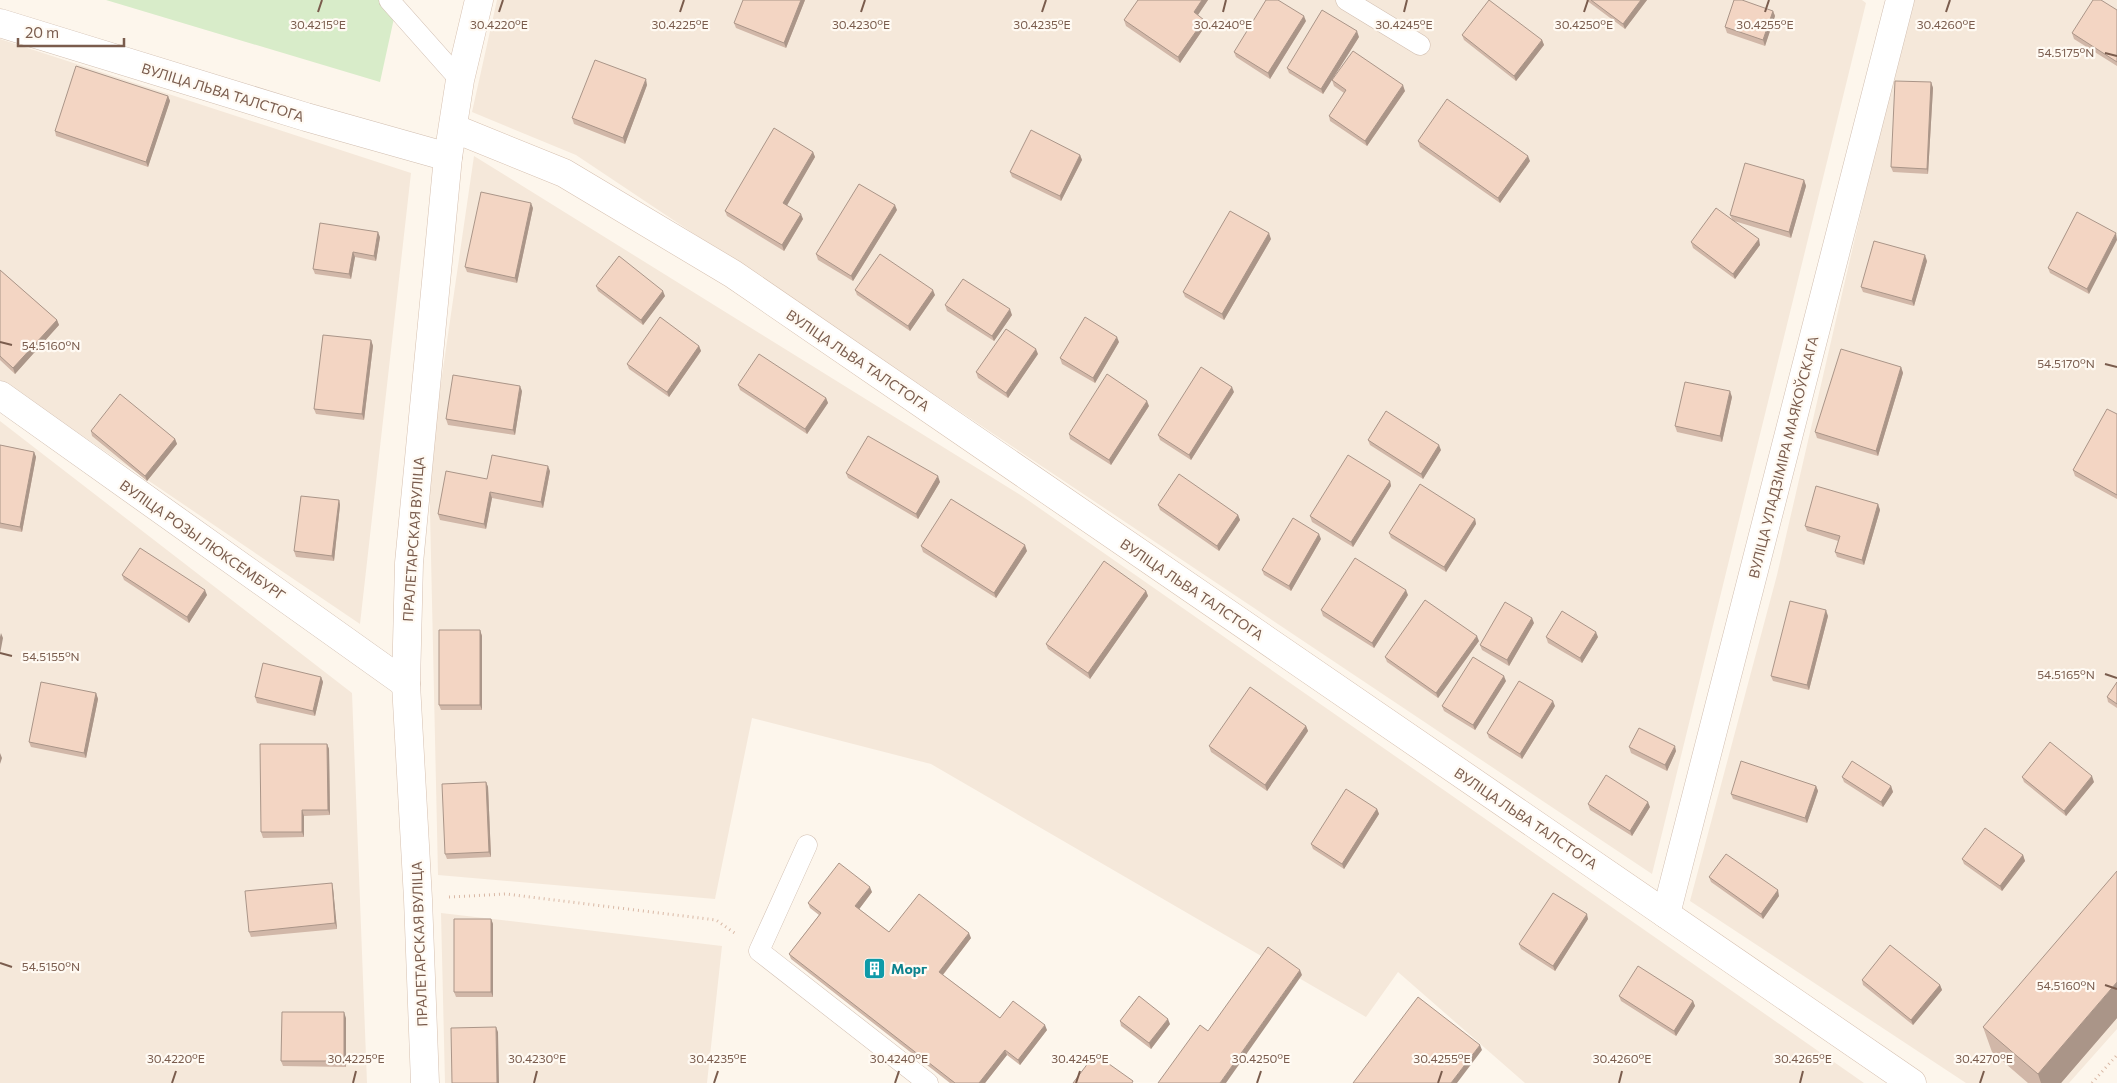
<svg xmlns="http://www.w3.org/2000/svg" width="2117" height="1083" viewBox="0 0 2117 1083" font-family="Commissioner,sans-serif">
<rect width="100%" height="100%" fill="#fdf6ec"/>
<path fill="#f5e8da" d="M497 0H1862L1866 3 1652 874 576 155 472 112Z
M1910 0H2117V1029L2069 1083H1966L1690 901 1777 575Z
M0 39 411 173 360 624 0 380Z
M474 156 1022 496 1864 1083H1525L1398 972 1366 1017 931 764 752 718 715 899 438 875 429 465Z
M0 421 352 693 367 1083H0Z
M441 913 722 946 707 1083H445Z"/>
<path fill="#d8ecc9" d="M106 0H398L380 82Z"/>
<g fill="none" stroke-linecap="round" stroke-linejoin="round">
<defs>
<path id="lane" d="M389 0 460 80
M1346 0 1420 45
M807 845 759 951 928 1083"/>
<path id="street" d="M0 23 306 117 448 157
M0 395 406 684
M1666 914 1900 0"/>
<path id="secondary" d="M453 128 564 173 733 274 1912 1083
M425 1083 418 899 406 684 409 563 448 157 460 80 479 0"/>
</defs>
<use href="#lane" stroke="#d1beb0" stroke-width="21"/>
<use href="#street" stroke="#d1beb0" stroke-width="29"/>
<use href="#secondary" stroke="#d6c0b0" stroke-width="29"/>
<path stroke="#d9b8a5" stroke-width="3" stroke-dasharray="1 4" stroke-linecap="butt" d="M449 897 506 894 716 920 736 934
M2092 1083 2117 1055"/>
<use href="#lane" stroke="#fff" stroke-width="20"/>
<use href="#street" stroke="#fff" stroke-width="28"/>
<use href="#secondary" stroke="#fff" stroke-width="28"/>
</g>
<path fill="#d1b7a8" d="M805 0 786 48 736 28 734 23Z
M1138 0H1208L1197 15 1204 20 1206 25 1180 63 1126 26 1124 20Z
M1586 0H1647L1625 29Z
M2117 10V66L2074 39 2072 33Z
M1773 11 1775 16 1765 46 1727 33 1725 27Z
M1306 21 1270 79 1236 57 1234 52Z
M1462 35 1542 40 1544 45 1516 81 1464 40Z
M1359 37 1323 94 1289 73 1287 68Z
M1332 80 1405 91 1367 146 1330 121 1329 116 1344 93 1334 86Z
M1931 82 1933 88 1928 174 1893 172 1891 167Z
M647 85 625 144 574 124 572 118Z
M168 96 170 101 148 167 56 136 55 131Z
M1418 141 1530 161 1500 203 1420 147Z
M813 152 815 157 786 205 803 219 784 251 727 216 725 211Z
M1080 155 1082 160 1061 201 1012 177 1010 172Z
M1804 180 1806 186 1791 238 1734 221 1760 245 1735 279 1693 248 1691 242 1732 219 1730 215Z
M533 208 517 283 467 272 465 267Z
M897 210 853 281 818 260 816 254Z
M2077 212 2089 294 2050 273 2048 268Z
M380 237 376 261 355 257 351 279 315 274 313 269Z
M1271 239 1224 320 1185 297 1183 292Z
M1927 261 1914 306 1863 292 1861 287Z
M0 270 57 320 59 325 15 374 0 360Z
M596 286 665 296 643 325 598 291Z
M855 290 935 295 910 331 857 295Z
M945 305 1012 315 994 341 947 311Z
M371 340 373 346 364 420 316 414 314 409Z
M1119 342 1095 383 1062 364 1060 358Z
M699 346 701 351 669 397 629 369 627 364Z
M1038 354 1008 398 978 378 976 372Z
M1901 367 1903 373 1878 456 1817 438 1815 432Z
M738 385 826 398 828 403 807 434 740 390Z
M522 391 515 435 448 425 446 419Z
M1234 392 1191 460 1160 440 1158 435Z
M1732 397 1722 442 1677 432 1675 426Z
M1149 406 1111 465 1070 439 1069 434Z
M2117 414V499L2075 476 2073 470Z
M91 431 175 439 177 444 147 481 92 436Z
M1368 440 1441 450 1423 479 1370 445Z
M0 445 34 452 36 457 22 532 0 528Z
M550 471 543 508 492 498 486 529 440 520 438 514 487 479Z
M846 473 940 482 918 519 848 478Z
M1390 481 1391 486 1353 547 1312 522 1310 516Z
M339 500 340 505 334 561 296 557 294 551Z
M1878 504 1880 510 1864 565 1837 557 1835 552 1838 541 1807 531 1805 526Z
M1158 505 1238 515 1240 520 1219 551 1160 510Z
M1475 519 1476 524 1446 572 1391 538 1389 533Z
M1321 539 1291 591 1264 575 1262 570Z
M921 546 1027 551 996 598 923 552Z
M122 575 207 595 189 623 124 580Z
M1146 591 1148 596 1090 679 1048 649 1046 644Z
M1408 595 1374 648 1323 616 1321 610Z
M1828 616 1809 690 1773 681 1771 676Z
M1534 623 1509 666 1482 650 1480 645Z
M480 630 482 636V710H441L439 705Z
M1546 637H1598L1582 663 1548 643Z
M1479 641 1438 698 1387 662 1385 657Z
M321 677 323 682 315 716 257 703 255 697Z
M1506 681 1475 730 1444 711 1442 706Z
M2117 682V708L2108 702 2107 697Z
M96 693 98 699 86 758 31 747 29 742Z
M1555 706 1522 759 1489 738 1487 733Z
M1306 726 1308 731 1267 791 1211 752 1209 746Z
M327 744 329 749 330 815 304 816V837L263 838 261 832Z
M1629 747 1676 751 1667 771 1631 753Z
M1842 777 1891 786 1893 792 1883 807 1844 782Z
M2022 777 2094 782 2066 816 2024 782Z
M486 782 488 787 491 857 447 859 445 854Z
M1816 786 1818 791 1807 823 1733 799 1731 794Z
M1588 804 1650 807 1632 836 1590 810Z
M1377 809 1379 814 1344 869 1313 849 1311 844Z
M2023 855 2025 861 2002 891 1964 864 1962 859Z
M1709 877 1779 896 1763 919 1711 882Z
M332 883 333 888 337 929 251 937 249 932Z
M872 892 859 909 889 932 971 938 943 975 1000 1018 1047 1030 1020 1065 1007 1055 985 1083H950L791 959 789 954 819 915 810 908 808 903Z
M491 919 493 924V997H456L454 992Z
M1588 919 1555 971 1521 949 1519 944Z
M1862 980 1940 985 1942 990 1913 1025 1863 985Z
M1619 996 1693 1001 1695 1006 1676 1036 1621 1001Z
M346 1018V1067L283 1066 281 1061Z
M2117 1018 2061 1083H2028L1992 1052 1983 1027Z
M1120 1021 1170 1024 1151 1049 1121 1026Z"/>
<path fill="#aa9588" d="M801 0H805L786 48 784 43Z
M1202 0H1208L1196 18 1194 12Z
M1641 0H1647L1625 29 1623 24Z
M1773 11 1775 16 1765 46 1763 40Z
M1304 16 1306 21 1270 79 1268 73Z
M1204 20 1206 25 1180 63 1178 57Z
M1357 31 1359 37 1323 94 1321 89Z
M1542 40 1544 45 1516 81 1514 76Z
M646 79 647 85 625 144 623 138Z
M1931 82 1933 88 1928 174 1927 169Z
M1403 85 1405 91 1367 146 1365 141Z
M168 96 170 101 148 167 146 162Z
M813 152 815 157 785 209 783 203Z
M1080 155 1082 160 1061 201 1060 196Z
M1528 156 1530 161 1500 203 1498 198Z
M1804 180 1806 186 1791 238 1789 232Z
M531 203 533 208 517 283 515 278Z
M895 205 897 210 853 281 851 276Z
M801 214 803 219 784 251 782 245Z
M378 232 380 237 376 261 374 256Z
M1269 233 1271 239 1224 320 1222 314Z
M2116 233 2117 240 2089 294 2087 289Z
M1759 239 1760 245 1735 279 1733 274Z
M353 252 355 257 351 279 349 274Z
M1925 255 1927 261 1914 306 1912 301Z
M933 290 935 295 910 331 908 326Z
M663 291 665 296 643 325 641 320Z
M1010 309 1012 315 994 341 992 336Z
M57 320 59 325 15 374 13 368Z
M1117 337 1119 342 1095 383 1093 378Z
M371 340 373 346 364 420 362 414Z
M699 346 701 351 669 397 667 392Z
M1036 349 1038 354 1008 398 1006 393Z
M1901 367 1903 373 1878 456 1876 451Z
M520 386 522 391 515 435 513 430Z
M1232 387 1234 392 1191 460 1189 455Z
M1730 391 1732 397 1722 442 1720 436Z
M826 398 828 403 807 434 805 429Z
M1147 401 1149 406 1111 465 1109 460Z
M175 439 177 444 147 481 145 476Z
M1439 445 1441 450 1423 479 1421 474Z
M34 452 36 457 22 532 20 527Z
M548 466 550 471 543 508 541 502Z
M938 476 940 482 918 519 916 514Z
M1390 481 1391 486 1353 547 1351 542Z
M490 492 492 498 486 529 484 524Z
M339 500 340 505 334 561 332 556Z
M1878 504 1880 510 1864 565 1862 560Z
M1238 515 1240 520 1219 551 1217 546Z
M1475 519 1476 524 1446 572 1444 567Z
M1319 534 1321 539 1291 591 1289 586Z
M1025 545 1027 551 996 598 994 593Z
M205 590 207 595 189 623 187 617Z
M1406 590 1408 595 1374 648 1372 643Z
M1146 591 1148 596 1090 679 1088 673Z
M1826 610 1828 616 1809 690 1807 685Z
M1532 618 1534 623 1509 666 1507 660Z
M480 630 482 636V710L480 705Z
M1596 632 1598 637 1582 663 1580 658Z
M1 633 3 638 0 654V637Z
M1477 636 1479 641 1438 698 1436 693Z
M1504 676 1506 681 1475 730 1473 725Z
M321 677 323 682 315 716 313 711Z
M96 693 98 699 86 758 84 753Z
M1553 701 1555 706 1522 759 1520 754Z
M1306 726 1308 731 1267 791 1265 785Z
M327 744 329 749 330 815 328 810Z
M1675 746 1676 751 1667 771 1665 765Z
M0 753 2 758 0 764Z
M2092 776 2094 782 2066 816 2064 811Z
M486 782 488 787 491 857 489 852Z
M1816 786 1818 791 1807 823 1805 818Z
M1891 786 1893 792 1883 807 1881 802Z
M1648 802 1650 807 1632 836 1630 831Z
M1377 809 1379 814 1344 869 1342 864Z
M302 810 304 816V837L302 832Z
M2023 855 2025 861 2002 891 2000 886Z
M332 883 333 888 337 929 335 923Z
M870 887 872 892 857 912 855 906Z
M1778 890 1779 896 1763 919 1761 914Z
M1587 914 1588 919 1555 971 1553 966Z
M491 919 493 924V997L491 992Z
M969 933 971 938 941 977 939 972Z
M1300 970 1302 975 1226 1083H1220Z
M2117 982V1018L2061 1083H2041L2038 1074Z
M1940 985 1942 990 1913 1025 1911 1020Z
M1693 1001 1695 1006 1676 1036 1674 1031Z
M344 1012 346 1018V1067L344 1061Z
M1168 1019 1170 1024 1151 1049 1149 1043Z
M1045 1025 1047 1030 1020 1065 1018 1060Z
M496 1027 498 1032 499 1083H497Z
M1480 1045 1482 1050 1457 1083H1451Z
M1005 1050 1007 1055 985 1083H979Z"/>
<path fill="#f3d5c3" stroke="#aa9588" d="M743 0H801L784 43 734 23Z
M1138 0H1202L1194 12 1204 20 1178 57 1124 20Z
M1266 0H1278L1304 16 1268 73 1234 52Z
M1489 0 1542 40 1514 76 1462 35Z
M1591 0H1641L1623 24Z
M1734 0H1742L1773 11 1763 40 1725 27Z
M2093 0H2101L2117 10V62L2072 33Z
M1322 10 1357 31 1321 89 1287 68Z
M1353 51 1403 85 1365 141 1329 116 1346 90 1332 80Z
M595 60 646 79 623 138 572 118Z
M76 66 168 96 146 162 55 131Z
M1895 81 1931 82 1927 169 1891 167Z
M1447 99 1528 156 1498 198 1418 141Z
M774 128 813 152 783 203 801 214 782 245 725 211Z
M1031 130 1080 155 1060 196 1010 172Z
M1745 163 1804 180 1789 232 1730 215Z
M859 184 895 205 851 276 816 254Z
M481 192 531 203 515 278 465 267Z
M1716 208 1759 239 1733 274 1691 242Z
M1230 211 1269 233 1222 314 1183 292Z
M2077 212 2116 233 2087 289 2048 268Z
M320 223 378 232 374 256 353 252 349 274 313 269Z
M1874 241 1925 255 1912 301 1861 287Z
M880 254 933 290 908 326 855 290Z
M619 256 663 291 641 320 596 286Z
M0 270 57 320 13 368 0 356Z
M963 279 1010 309 992 336 945 305Z
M660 317 699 346 667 392 627 364Z
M1085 317 1117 337 1093 378 1060 358Z
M1006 329 1036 349 1006 393 976 372Z
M323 335 371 340 362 414 314 409Z
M1841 349 1901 367 1876 451 1815 432Z
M759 354 826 398 805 429 738 385Z
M1201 367 1232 387 1189 455 1158 435Z
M1107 374 1147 401 1109 460 1069 434Z
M453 375 520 386 513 430 446 419Z
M1685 382 1730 391 1720 436 1675 426Z
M120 394 175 439 145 476 91 431Z
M2107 409 2117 414V495L2073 470Z
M1386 411 1439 445 1421 474 1368 440Z
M868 436 938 476 916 514 846 473Z
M0 445 34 452 20 527 0 523Z
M492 455 548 466 541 502 490 492 484 524 438 514 446 471 487 479Z
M1348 455 1390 481 1351 542 1310 516Z
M1179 474 1238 515 1217 546 1158 505Z
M1420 484 1475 519 1444 567 1389 533Z
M1816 486 1878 504 1862 560 1835 552 1840 536 1805 526Z
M301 496 339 500 332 556 294 551Z
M951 499 1025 545 994 593 921 546Z
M1293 518 1319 534 1289 586 1262 570Z
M140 548 205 590 187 617 122 575Z
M1355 558 1406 590 1372 643 1321 610Z
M1104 561 1146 591 1088 673 1046 644Z
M1425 600 1477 636 1436 693 1385 657Z
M1790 601 1826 610 1807 685 1771 676Z
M1505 602 1532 618 1507 660 1480 645Z
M1562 611 1596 632 1580 658 1546 637Z
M439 630H480V705H439Z
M1473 657 1504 676 1473 725 1442 706Z
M263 663 321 677 313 711 255 697Z
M1519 681 1553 701 1520 754 1487 733Z
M41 682 96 693 84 753 29 742Z
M2117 682V704L2107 697Z
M1250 687 1306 726 1265 785 1209 746Z
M1639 728 1675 746 1665 765 1629 747Z
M2050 742 2092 776 2064 811 2022 777Z
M260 744H327L328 810H302V832H261Z
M1741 761 1816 786 1805 818 1731 794Z
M1852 761 1891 786 1881 802 1842 777Z
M1606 775 1648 802 1630 831 1588 804Z
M486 782 489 852 445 854 442 784Z
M1346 789 1377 809 1342 864 1311 844Z
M1985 828 2023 855 2000 886 1962 859Z
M1726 854 1778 890 1761 914 1709 877Z
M839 863 870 887 855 906 889 932 919 894 969 933 939 972 1000 1018 1013 1001 1045 1025 1018 1060 1005 1050 979 1083H955L789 954 821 913 808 903Z
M2117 871V982L2038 1074 1983 1027Z
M332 883 335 923 249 932 245 891Z
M1553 893 1587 914 1553 966 1519 944Z
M454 919H491V992H454Z
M1890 945 1940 985 1911 1020 1862 980Z
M1268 947 1300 970 1220 1083H1158L1200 1025 1208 1031Z
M1638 966 1693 1001 1674 1031 1619 996Z
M1139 996 1168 1019 1149 1043 1120 1021Z
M1418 997 1480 1045 1451 1083H1353Z
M282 1012H344V1061H281Z
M496 1027 497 1083H452L451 1028Z
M1095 1054 1133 1081 1132 1083H1073Z"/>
<path fill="none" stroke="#7a5c4d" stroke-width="2" d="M318 12 322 0M499 12 503 0M680 12 684 0M861 12 865 0M1042 12 1046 0M1223 12 1226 0M1404 12 1407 0M1584 12 1588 0M1765 12 1769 0M1946 12 1950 0M2105 53 2117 56M0 342 12 345M2105 364 2117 367M0 653 12 656M2105 674 2117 678M0 963 12 967M2105 985 2117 989M172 1083 176 1071M353 1083 356 1071M534 1083 537 1071M714 1083 718 1071M895 1083 899 1071M1076 1083 1080 1071M1257 1083 1261 1071M1438 1083 1442 1071M1619 1083 1622 1071M1800 1083 1803 1071M1980 1083 1984 1071"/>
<defs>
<symbol id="building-square" viewBox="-11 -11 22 22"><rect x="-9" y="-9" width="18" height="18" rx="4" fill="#0f9aa8" stroke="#fffaf3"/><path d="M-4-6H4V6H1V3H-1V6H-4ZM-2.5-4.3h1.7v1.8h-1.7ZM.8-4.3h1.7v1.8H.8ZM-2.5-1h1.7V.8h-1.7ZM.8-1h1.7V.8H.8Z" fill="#fff"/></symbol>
</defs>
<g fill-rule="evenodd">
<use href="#building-square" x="862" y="956" width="25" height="25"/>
</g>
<g text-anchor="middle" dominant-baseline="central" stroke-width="4.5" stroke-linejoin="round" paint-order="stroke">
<g font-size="14" fill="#7a5c4d" stroke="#fffaf3">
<text transform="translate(223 92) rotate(17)">ВУЛІЦА ЛЬВА ТАЛСТОГА</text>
<text transform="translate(858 360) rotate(34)">ВУЛІЦА ЛЬВА ТАЛСТОГА</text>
<text transform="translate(1783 457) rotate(-76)">ВУЛІЦА УЛАДЗІМІРА МАЯКОЎСКАГА</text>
<text transform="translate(413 539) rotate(-86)">ПРАЛЕТАРСКАЯ ВУЛІЦА</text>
<text transform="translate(203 540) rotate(35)">ВУЛІЦА РОЗЫ ЛЮКСЕМБУРГ</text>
<text transform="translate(1192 589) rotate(34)">ВУЛІЦА ЛЬВА ТАЛСТОГА</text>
<text transform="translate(1526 818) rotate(34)">ВУЛІЦА ЛЬВА ТАЛСТОГА</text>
<text transform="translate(419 944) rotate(-92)">ПРАЛЕТАРСКАЯ ВУЛІЦА</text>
</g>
<g font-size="14" font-weight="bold" fill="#0d838f" stroke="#fffaf3" text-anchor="start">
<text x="891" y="968">Морг</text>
</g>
</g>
<g font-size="12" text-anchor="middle" fill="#7a5c4d" stroke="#fffaf3" stroke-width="4.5" stroke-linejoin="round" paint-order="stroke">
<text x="318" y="29">30.4215°E</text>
<text x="499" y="29">30.4220°E</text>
<text x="680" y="29">30.4225°E</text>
<text x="861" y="29">30.4230°E</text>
<text x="1042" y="29">30.4235°E</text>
<text x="1223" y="29">30.4240°E</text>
<text x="1404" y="29">30.4245°E</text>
<text x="1584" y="29">30.4250°E</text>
<text x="1765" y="29">30.4255°E</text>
<text x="1946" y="29">30.4260°E</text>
<text x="2066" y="57">54.5175°N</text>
<text x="51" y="350">54.5160°N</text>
<text x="2066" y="368">54.5170°N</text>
<text x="51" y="661">54.5155°N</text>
<text x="2066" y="679">54.5165°N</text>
<text x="51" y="971">54.5150°N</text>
<text x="2066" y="990">54.5160°N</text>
<text x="176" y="1063">30.4220°E</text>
<text x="356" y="1063">30.4225°E</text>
<text x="537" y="1063">30.4230°E</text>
<text x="718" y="1063">30.4235°E</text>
<text x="899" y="1063">30.4240°E</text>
<text x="1080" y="1063">30.4245°E</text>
<text x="1261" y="1063">30.4250°E</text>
<text x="1442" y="1063">30.4255°E</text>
<text x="1622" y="1063">30.4260°E</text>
<text x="1803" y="1063">30.4265°E</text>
<text x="1984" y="1063">30.4270°E</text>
</g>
<path d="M18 38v8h106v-8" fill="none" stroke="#7a5c4d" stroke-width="2.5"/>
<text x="25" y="38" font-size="15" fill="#7a5c4d" stroke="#fffaf3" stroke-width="4" paint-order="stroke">20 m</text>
</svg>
